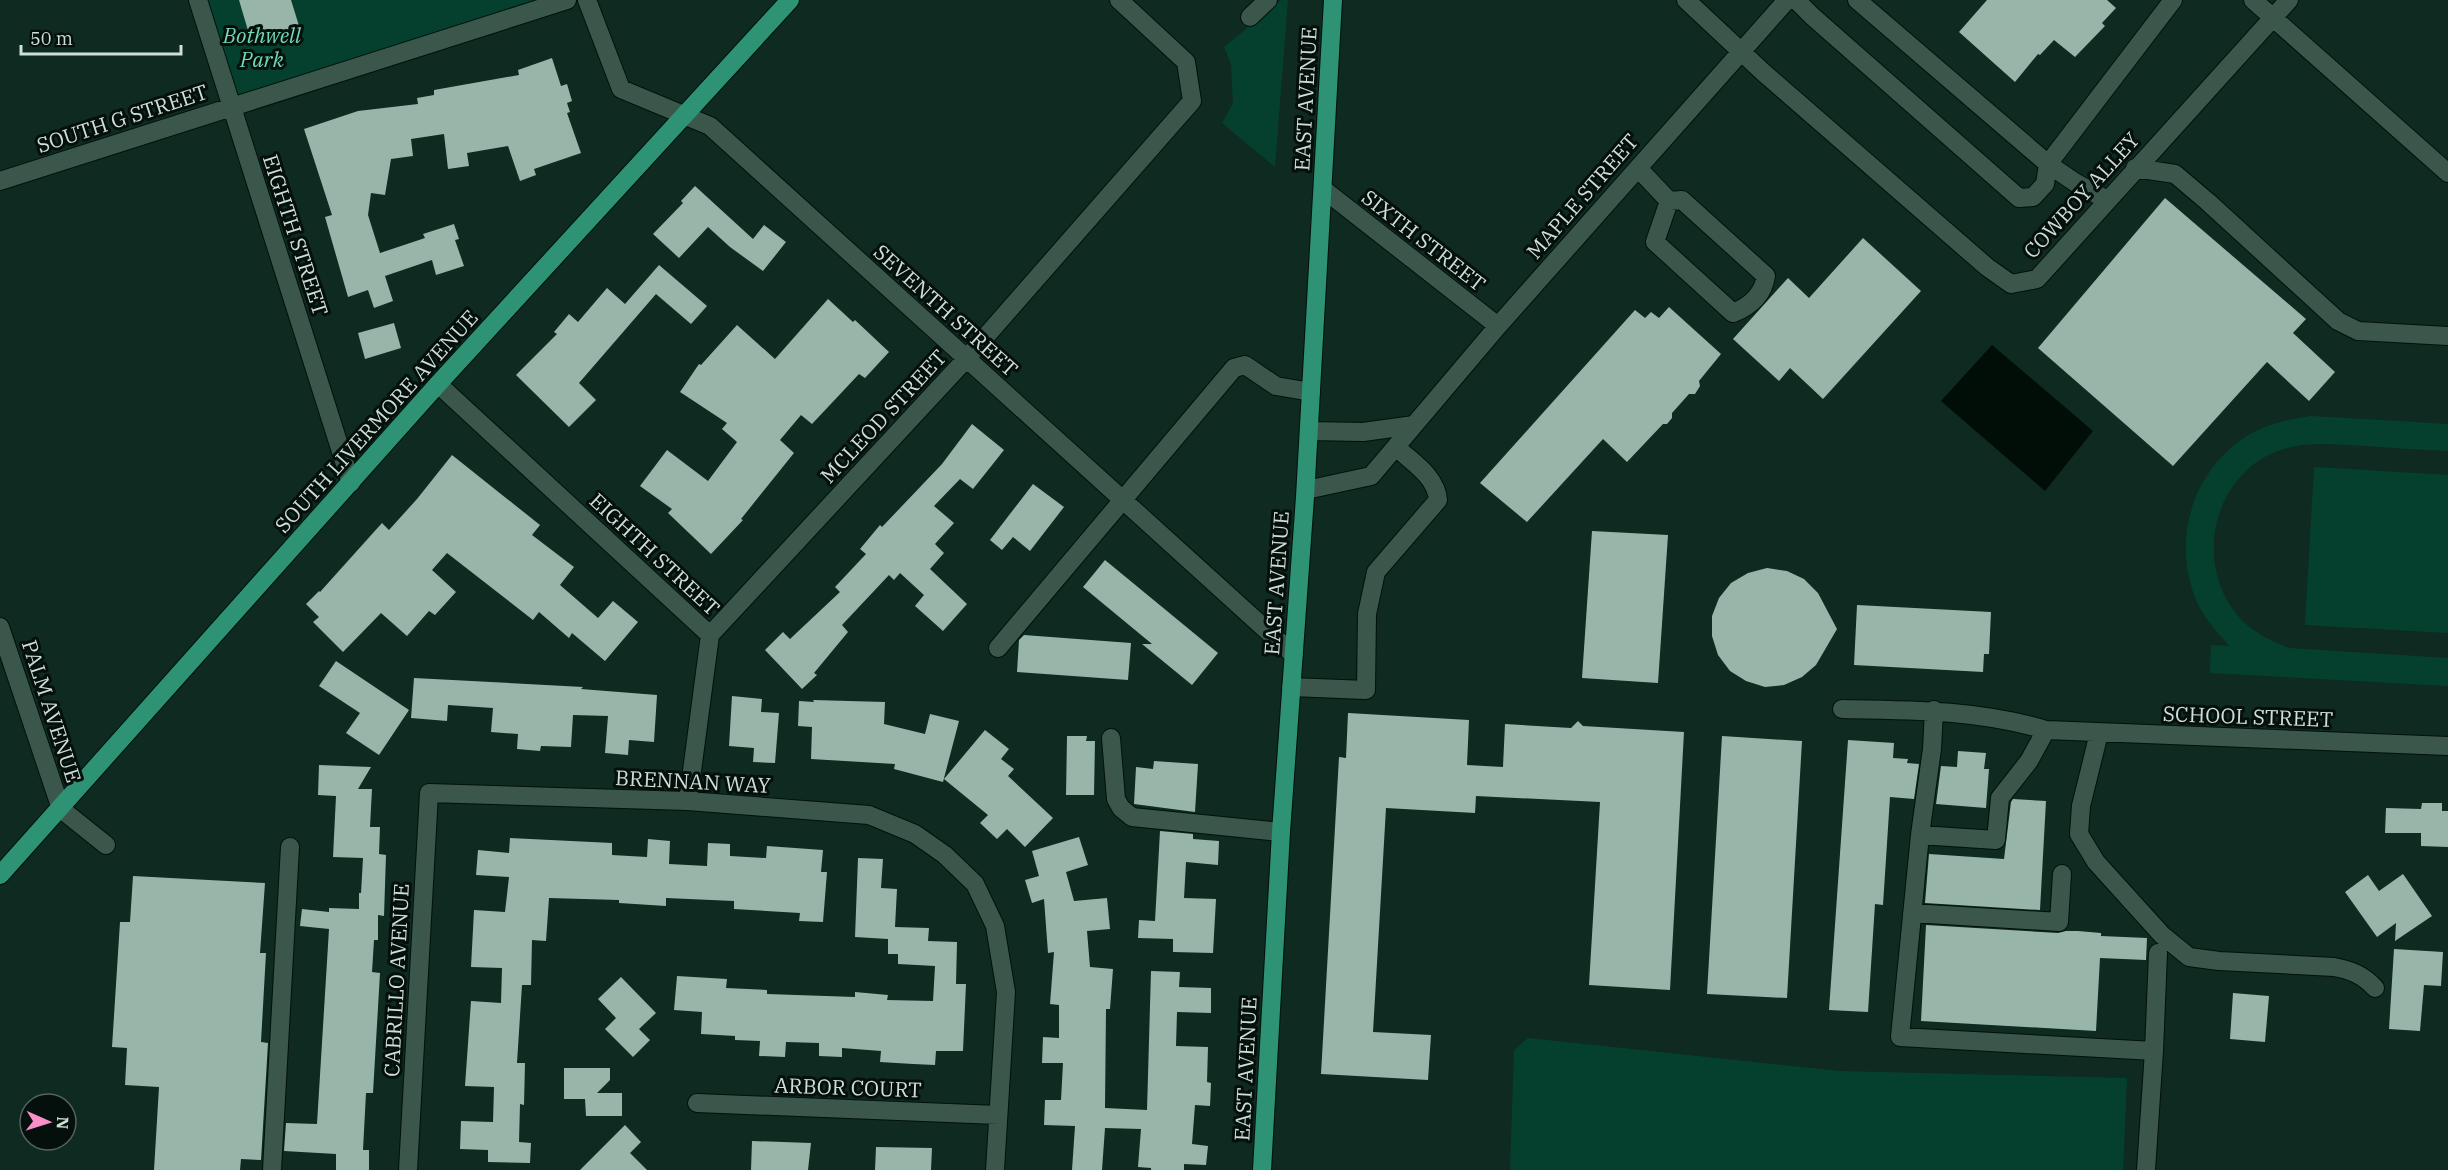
<svg xmlns="http://www.w3.org/2000/svg" width="2448" height="1170" viewBox="0 0 2448 1170" font-family="'IBM Plex Serif',serif">
<rect width="100%" height="100%" fill="#0e2a21"/>
<path fill="#05402f" d="M198 0H567L232 106Z
M1281 0H1288L1275 167 1222 123 1233 103 1231 64 1224 47Z
M2311 416 2448 424V451C2421 450 2393 448 2366 446 2336 445 2304 440 2275 452 2211 479 2194 566 2239 617 2252 632 2271 641 2289 648L2448 658V686L2210 673 2211 645 2229 646C2216 630 2202 617 2195 597 2171 536 2195 464 2254 432 2271 423 2291 419 2311 416Z
M2314 467 2448 475V633L2305 625Z
M1528 1038 1840 1071 2127 1078 2123 1170H1510L1514 1050Z"/>
<path fill="#000e07" d="M1992 345 2093 431 2045 491 1941 401Z"/>
<path fill="#97b6a9" d="M239 0H291L300 29 252 44Z
M1987 0H2107L2116 8 2102 23 2105 26 2075 57 2054 40 2040 55 2038 54 2015 82 1959 32Z
M552 58 561 86 567 84 572 101 567 103 570 112 567 113 581 153 534 169 536 175 520 181 508 146 467 153 469 166 448 169 444 134 411 139 413 156 391 159 385 195 371 193 368 215 380 253 425 238 423 234 454 224 459 239 455 240 464 266 436 275 432 260 385 276 393 301 374 308 368 290 348 297 325 217 332 215 304 129 358 111 418 104 417 98 434 95V90L519 75 518 70Z
M695 186 753 239 764 225 786 242 763 271 730 247 708 227 679 258 653 234 683 203 681 201Z
M2165 198 2306 319 2293 333 2335 372 2309 401 2267 362 2173 466 2038 348Z
M1863 238 1921 291 1823 399 1790 368 1779 381 1733 339 1788 278 1809 298Z
M659 265 707 306 691 324 656 294 579 383 596 400 569 427 516 375 557 334 554 332 569 314 578 322 607 288 625 304Z
M828 299 853 322 855 320 889 352 865 378 859 374 812 424 801 415 780 440 794 453 741 519 743 520 711 554 668 513 672 509 640 486 667 450 708 481 737 442 722 429 727 423 680 392 699 364 701 365 737 325 775 359Z
M1669 307 1721 354 1699 381 1700 386 1695 394H1689L1672 413V418L1667 424H1663L1627 462 1603 439 1527 522 1480 483 1635 310 1645 318 1651 312 1659 318Z
M394 323 401 348 365 359 358 333Z
M972 424 1004 450 973 489 960 479 934 506 954 523 935 544 944 553 930 569 967 604 943 631 915 606 924 595 900 573 894 580 889 575 842 625 848 632 814 673 817 675 802 689 765 650 783 632 790 639 840 592 835 587 866 554 860 549 880 525 882 527 942 464Z
M452 455 540 525 532 535 574 567 560 585 598 618 613 601 638 622 605 661 572 633 569 638 539 612 533 620 447 553 432 570 456 592 435 615 429 611 407 636 381 613 343 652 313 622 319 617 306 604 319 591 320 592 382 523 389 530 417 499Z
M1033 484 1064 507 1030 551 1013 537 1002 550 990 540Z
M1592 531 1668 535 1658 683 1582 678Z
M1105 560 1218 653 1192 685 1142 644H1152L1083 587Z
M1767 568 1787 571 1804 579 1818 593 1837 629 1816 665 1802 677 1784 685 1765 687 1746 681 1730 671 1718 655 1712 636V616L1719 598 1731 583 1748 573Z
M1857 605 1991 612 1989 654H1984L1983 672 1854 665Z
M1024 635 1131 643 1128 680 1017 672 1019 640Z
M336 661 409 710 379 755 346 733 360 713 319 686Z
M414 678 583 687 581 689 657 695 654 742 629 740 628 755 605 753 608 716 573 715 571 747 541 746 540 751 517 749 518 734 491 732 493 708 448 705 447 721 411 718Z
M732 696 762 699 761 712 779 713 775 763 753 762 754 748 729 746Z
M813 700 885 702 884 724 925 734 930 714 959 721 943 782 894 769 895 764 811 759 812 727 798 726 799 701 814 702Z
M1348 713 1469 720 1467 765 1503 767 1505 724 1571 728 1578 721 1583 726 1684 732 1670 990 1589 985 1600 802 1476 796 1475 813 1386 808 1373 1032 1431 1035 1428 1080 1321 1074 1339 757 1346 758Z
M985 730 1009 749 1001 759 1014 769 1008 776 1053 818 1025 847 1007 829 997 839 980 823 988 815 944 779Z
M1067 736H1087L1086 741H1095L1094 795H1066Z
M1722 736 1802 741 1787 998 1707 994Z
M1848 740 1894 743 1893 758 1908 759 1907 763 1919 764 1914 799 1890 797 1883 905 1875 904 1868 1012 1829 1010Z
M1958 751 1986 753 1984 769H1989L1986 808 1936 804 1941 766 1957 767Z
M1154 761 1198 764 1195 812 1134 804 1136 767 1153 769Z
M319 765 371 767 358 789H372L370 827H380L379 854 386 855 384 916 378 915V940H374L372 972 380 973 373 1093H366L363 1150H369V1170H336V1154L284 1151 286 1123 317 1124 329 929 300 926 302 909 329 912V908L359 909V893H361L363 858 333 857 336 796 318 795Z
M2013 799 2046 801 2040 910 1925 903 1929 854 2004 859 2011 802Z
M2422 803H2442V811H2448V847L2421 846V833H2385L2386 808 2421 809Z
M1160 831 1193 834V839L1219 841 1218 865 1186 862 1184 898 1216 899 1213 953 1173 952V939L1138 938 1139 920 1155 921Z
M1079 837 1088 865 1066 872 1074 901 1107 898 1110 929 1087 931 1090 967 1113 969 1110 1009H1106L1105 1108 1147 1110 1151 971 1180 972 1179 987 1211 988V1013L1177 1012 1176 1046 1208 1047 1207 1082 1211 1083 1210 1106 1195 1105 1192 1144 1208 1146 1206 1165 1184 1164V1170H1151V1168L1138 1167 1141 1129 1105 1128 1102 1170H1072L1075 1126 1044 1125 1045 1100H1061L1063 1063H1042L1043 1037 1059 1038V1005L1050 1004 1054 952 1048 953 1044 899 1032 903 1025 880 1039 876 1032 851Z
M510 838 612 843V855L647 857 648 839 670 841 669 864 707 866 708 843 730 844V856L766 858 767 846 823 850 821 872H827L823 922 799 921 800 913 734 909V901L666 898V906L619 903V900L549 898 546 941 532 940 531 985H522L517 1063H525L524 1105 520 1104 519 1142 531 1143 530 1163 488 1162V1150L460 1149 461 1121 493 1122 494 1087 465 1086 471 1001 501 1003 502 968 471 967 474 910 505 912 509 877 476 875 478 850 509 853Z
M858 858 883 859 881 888 897 889 895 927 929 928 928 941 957 942 956 984H966L963 1051H936L935 1065 913 1064 880 1062 881 1051 842 1048V1057L819 1056V1043L786 1042 785 1057 759 1056 760 1041 735 1040V1036L701 1034 702 1012 674 1010 677 976 727 979 726 988 767 990V994L855 997V992L888 995 887 1000 933 1001 935 966 898 964V954H888V939L855 937Z
M2403 874 2432 916 2395 941 2396 923 2377 937 2345 892 2368 875 2379 891Z
M133 876 265 883 260 953H266L261 1042 268 1043 261 1160 241 1159 240 1170H154L159 1087 125 1085 127 1048 112 1047 120 922H130Z
M1926 925 2058 933 2066 931H2078L2101 933V936L2147 938 2146 960 2100 958 2096 1031 1921 1021Z
M2394 949 2443 952 2441 986 2424 985 2420 1031 2389 1029Z
M621 977 656 1013 639 1029 650 1040 633 1057 605 1029 616 1018 598 999Z
M2233 993 2269 996 2265 1042 2230 1039Z
M564 1068H610V1080L597 1093H622V1116H586L585 1099H564Z
M625 1125 641 1142 630 1153 647 1170H580Z
M752 1141 811 1143 808 1170H751Z
M876 1147 932 1148 931 1170H875Z"/>
<g fill="none" stroke-linecap="round" stroke-linejoin="round">
<defs>
<path id="minor" d="M198 0 351 483
M587 0 621 89 710 126 1294 655
M1686 0 1764 73 1987 267 2011 284 2037 279 2289 0
M1796 0 1812 16 2019 198 2033 197 2045 184 2048 164 2173 0
M1857 0 2048 164 2076 183 2107 200
M2253 0 2448 173
M1250 17 1268 0
M1638 168 1669 201
M2135 168 2175 174 2208 202 2338 321 2358 331 2448 336
M0 181 567 0
M1323 189 1498 326
M1682 200 1766 276C1763 295 1751 306 1733 313L1655 242 1669 201Z
M438 384 710 635
M1309 431 1363 432 1414 425
M1306 490 1371 476 1498 326 1787 0
M0 627 61 809 106 845
M998 648 1234 368 1245 365 1276 386 1311 392
M1291 687 1366 690 1367 614 1376 572 1438 500C1436 476 1413 463 1396 447
M1842 709C1912 710 1979 710 2046 730L2448 746
M2046 730 2029 761 2000 798 1996 840 1920 835 1900 1037 2154 1051 2158 953
M2099 733 2081 806 2079 834 2096 862 2162 935 2189 957 2219 961 2334 967C2351 970 2363 975 2375 988
M1111 738 1116 799 1121 808 1132 817 1281 832
M688 801 710 635 966 359 1192 101 1186 62 1119 0
M1920 835 1932 749 1934 710
M1912 913 2059 922 2062 874
M697 1103 998 1115
M272 1170 290 847
M408 1170 429 793 688 801 869 815 915 834 945 855 975 884 995 926 1006 992 995 1170
M2146 1170 2154 1051"/>
<path id="major" d="M0 875 438 384 790 0
M1262 1170 1281 832 1305 497 1333 0"/>
</defs>
<use href="#minor" stroke="#00120a" stroke-width="20"/>
<use href="#major" stroke="#00120a" stroke-width="20"/>
<use href="#minor" stroke="#3b574c" stroke-width="18"/>
<use href="#major" stroke="#2e9275" stroke-width="18"/>
</g>
<g text-anchor="middle" dominant-baseline="central" stroke-width="6" stroke-linejoin="round" paint-order="stroke">
<g font-size="21" font-style="italic" fill="#72d9b5" stroke="#05100c">
<text x="262" y="35">Bothwell<tspan x="262" dy="24">Park</tspan></text>
</g>
<g font-size="21" fill="#cfdfd8" stroke="#05100c">
<text transform="translate(1305 99) rotate(-87)">EAST AVENUE</text>
<text transform="translate(122 118) rotate(-18)">SOUTH G STREET</text>
<text transform="translate(2081 195) rotate(-48)">COWBOY ALLEY</text>
<text transform="translate(1582 196) rotate(-49)">MAPLE STREET</text>
<text transform="translate(296 235) rotate(72)">EIGHTH STREET</text>
<text transform="translate(1424 240) rotate(38)">SIXTH STREET</text>
<text transform="translate(946 310) rotate(42)">SEVENTH STREET</text>
<text transform="translate(883 416) rotate(-47)">MCLEOD STREET</text>
<text transform="translate(376 421) rotate(-48)">SOUTH LIVERMORE AVENUE</text>
<text transform="translate(655 554) rotate(43)">EIGHTH STREET</text>
<text transform="translate(1276 583) rotate(-86)">EAST AVENUE</text>
<text transform="translate(52 711) rotate(72)">PALM AVENUE</text>
<text transform="translate(2248 716) rotate(2)">SCHOOL STREET</text>
<text transform="translate(693 781) rotate(3)">BRENNAN WAY</text>
<text transform="translate(396 980) rotate(-87)">CABRILLO AVENUE</text>
<text transform="translate(1245 1069) rotate(-87)">EAST AVENUE</text>
<text transform="translate(848 1087) rotate(2)">ARBOR COURT</text>
</g>
</g>
<g transform="translate(48 1122) rotate(93)"><circle r="28" fill="#05100c" stroke="#56635e" stroke-width="1.5"/>
<path d="M0-4.5L10 22L0 15L-10 22Z" fill="#fa8fc7"/>
<text y="-9" font-size="16" font-weight="bold" text-anchor="middle" fill="#cfdfd8">N</text>
</g>
<path d="M21 45v9h160v-9" fill="none" stroke="#cfdfd8" stroke-width="3"/>
<text x="30" y="45" font-size="18" fill="#cfdfd8" stroke="#05100c" stroke-width="4.5" paint-order="stroke">50 m</text>
</svg>
